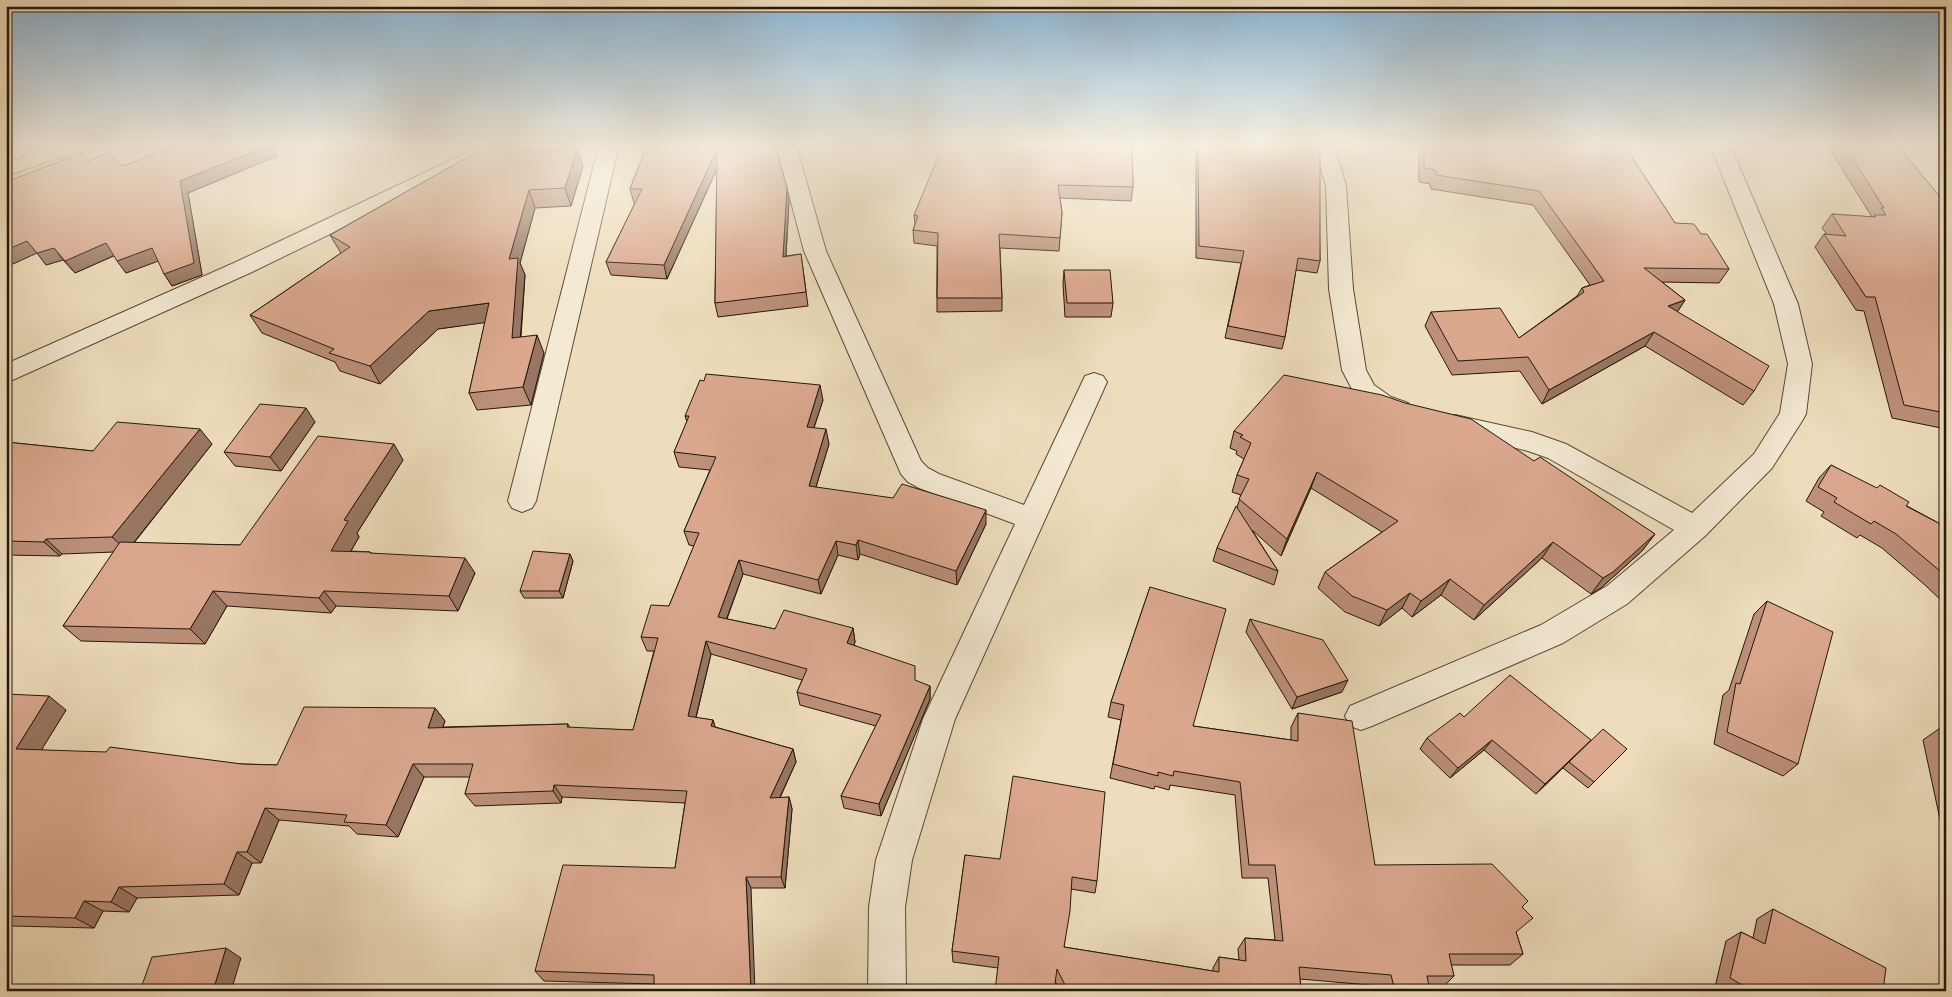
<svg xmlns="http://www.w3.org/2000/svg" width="1952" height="997" viewBox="0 0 1952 997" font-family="Cardo,serif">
<rect width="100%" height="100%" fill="#eeddbc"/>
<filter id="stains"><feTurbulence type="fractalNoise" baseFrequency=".004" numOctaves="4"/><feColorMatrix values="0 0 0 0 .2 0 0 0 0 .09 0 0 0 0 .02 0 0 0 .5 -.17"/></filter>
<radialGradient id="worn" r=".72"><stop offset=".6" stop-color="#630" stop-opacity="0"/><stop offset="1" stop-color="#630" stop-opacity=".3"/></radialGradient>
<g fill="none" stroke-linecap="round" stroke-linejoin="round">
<defs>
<path id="minor" d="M59 145H87L84 149 6 176V163Z
M483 145H508L505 149 252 272 6 383V364L236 262Z
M599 145H619L536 501 532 508 522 512 512 508 508 501Z
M776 145H796L826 251 921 461 928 468 939 474 1024 505 1085 376 1094 373 1103 376 1107 382 955 719 912 860 905 907 906 991H868L869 907 876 860 923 719 1015 524 919 488 908 482 901 474 804 251Z
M1314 145H1334L1346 186 1353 289 1366 370 1374 385 1391 397 1408 403 1412 409 1408 415 1399 418 1373 409 1356 397 1342 370 1329 289 1326 186Z
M1710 145H1730L1798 304 1812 364 1806 414 1802 421 1772 468 1705 536 1627 604 1563 643 1372 726 1361 730 1350 726 1345 716 1350 706 1541 625 1607 586 1674 530 1548 458 1528 451 1446 431 1442 424 1446 417 1455 415 1532 432 1566 444 1692 513 1754 454 1780 413 1788 364 1774 304Z"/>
</defs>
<use href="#minor" stroke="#564838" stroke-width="2"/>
<use href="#minor" fill="#f4e9d3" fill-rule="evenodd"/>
</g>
<path fill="#bc907a" stroke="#24170c" d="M271 145 277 156 188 193 202 275 172 286 158 261 126 273 114 256 75 273 63 260 46 265 37 253 6 267V182L88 161 123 166Z
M489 145H535L534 151 577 149 583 166 571 206 535 208 520 263 525 275 521 337 544 353 531 405 477 410 469 393 485 322 438 329 380 384 340 371 335 362 262 333 250 315 341 253 330 235Z
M647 145 787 188 789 202 786 256 801 254 808 306 718 317 715 303 717 169 667 279 611 275 606 262 635 203H634L630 189Z
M1070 145H1132L1133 187 1131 201 1060 198 1062 213 1059 251 1000 248 1002 298V311L937 312V246L914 243 913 230 915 224 914 215 983 147H1070Z
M1196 145H1318L1320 261 1317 273 1296 270 1285 337 1282 349 1225 338 1241 263 1196 258Z
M1419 145H1624L1675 223 1701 234 1729 269 1719 283 1662 282 1685 300 1677 312 1754 391 1743 405 1645 346 1542 404 1520 371 1452 375 1425 326 1431 312 1519 338 1577 296 1582 288 1590 285 1533 205 1431 189 1430 184 1419 182Z
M1827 145H1897L1946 204V429L1892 418 1864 311 1856 310 1815 247 1824 234H1827L1822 228 1832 214 1872 217Z
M1064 270 1113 303 1111 317H1065L1063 284Z
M823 400 814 428 829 444 816 487 986 524 957 585 860 554 858 560 838 555 821 594 743 574 727 619 775 629 853 628 855 642 854 645 916 681 930 686V699L881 816 844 808 841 796 876 726 800 705 797 692 802 680 711 654 696 718 713 720 715 727 793 749 796 762 780 798 789 797 792 809 785 888H751L654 984 544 981 535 971 675 868 685 803 562 797 561 803 475 806 465 794 470 777H424L398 837 357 834 349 826 279 820 261 863H252L239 895 137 898 129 912 103 911 94 928 13 926 6 922V694L66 710 41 750 242 764 277 765 435 708 445 721 443 727 568 724 570 728 633 730 654 651H647L641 637 669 606 694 546 689 545 684 531 710 470 679 467 674 452 687 422 685 416Z
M315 422 281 471 235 466 224 452Z
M1234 431 1534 461 1655 534 1642 551 1601 588 1591 594 1542 558 1474 620 1441 595 1412 617 1402 608 1379 626 1345 612 1318 588 1325 572 1382 532 1311 488 1281 556 1252 530 1278 571 1274 585 1213 561 1217 548 1237 507 1241 495 1232 492 1237 475 1244 459 1236 454 1237 451 1230 448Z
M6 442 93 451 212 444 134 543 240 545 403 460 357 533 359 537 351 551 370 552 371 553 475 573 458 611 336 606 331 613 227 606 205 644 81 641 63 626 114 552 62 554 60 556 6 555Z
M1831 465 1946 527V605L1925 585 1882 548 1860 535 1857 538 1821 516 1824 512 1806 501 1819 478Z
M573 561 563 598H524L520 591Z
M1150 587 1193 726 1291 740V727L1298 713 1375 865 1522 907 1516 932 1523 954 1510 965H1451L1454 976 1443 987H1430V991H1382L1381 986 1300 979 1301 991H1060L1055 981 998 968 953 962 952 951 965 855 1097 881 1095 893 1071 889 1064 947 1213 971V968L1219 957 1239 960 1238 949 1245 938 1275 940 1268 878H1242L1235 795 1170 785 1169 790 1155 786 1154 789 1110 778 1121 720 1108 717 1111 702Z
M1767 601 1798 764 1783 776 1714 744 1723 695 1729 690 1754 614Z
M1250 619 1342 692 1292 709 1246 632Z
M1464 717 1591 740 1581 750 1627 749 1588 788 1563 768 1568 763 1536 794 1484 750 1450 778 1420 749 1427 738Z
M1946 724V838H1944L1923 740Z
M1773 909 1883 991H1721L1715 987 1726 941 1741 932 1753 938 1757 919Z"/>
<path fill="#997663" stroke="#24170c" d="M271 145 277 156 188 193 202 275 172 286 164 274 180 181Z
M525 145H535L530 168 523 151Z
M577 149 583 166 571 206 565 188Z
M717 149 720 162 667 279 664 265Z
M787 188 789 202 785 270 783 257Z
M529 190 535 208 520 263 525 275 519 355 512 338 509 259Z
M27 241 37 253 6 267V250Z
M106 243 115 255 75 273 65 261Z
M54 248 63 260 46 265 37 253Z
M152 248 161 260 126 273 117 261Z
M1685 300 1676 314 1668 306Z
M489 303 497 321 438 329 380 384 370 366 429 311Z
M1654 332 1645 346 1542 404 1549 390Z
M537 335 544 353 531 405 523 387Z
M820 385 823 400 809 442 807 427Z
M306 408 315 422 281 471 270 457Z
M200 429 212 444 127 551 112 537Z
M826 429 829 444 812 500 809 486Z
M394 444 403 460 357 533 359 537 342 566 331 551 344 520Z
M1317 472 1311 488 1281 556 1287 539Z
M986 510V524L957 585 956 571Z
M1655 534 1642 551 1601 588 1591 594 1603 578Z
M46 539 62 554 60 556 44 542Z
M858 540 860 554 858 560 856 545Z
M836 541 838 555 821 594 818 580Z
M1553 542 1542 558 1474 620 1484 605Z
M570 554 573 561 563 598 559 591Z
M465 558 475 573 458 611 449 596Z
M739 560 743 574 722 631 718 617Z
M1450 579 1441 595 1412 617 1421 601Z
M213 591 227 606 205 644 190 629Z
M324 591 336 606 331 613 319 598Z
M1410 593 1402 608 1379 626 1387 610Z
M853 628 855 642 849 657 847 643Z
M706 641 711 654 693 729 688 716Z
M1348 680 1342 692 1292 709 1297 697Z
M930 686V699L881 816 879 804Z
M49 696 66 710 34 762 16 749Z
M435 708 445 721 438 740 428 728Z
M713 720 717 733 711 726Z
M1492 740 1484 750 1450 778 1458 768Z
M1591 740 1581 750 1536 794 1545 784Z
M793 749 796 762 774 810 770 798Z
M413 764 424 777 398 837 386 825Z
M554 785 562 797 561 803 553 791Z
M789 797 792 809 785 888 781 877Z
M265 808 279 820 261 863 247 852Z
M237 852 252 863 239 895 224 884Z
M746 877 751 888 755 991H751Z
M119 887 137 898 129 912 111 902Z
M84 901 103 911 94 928 75 918Z
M226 948 241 958 231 991H213Z"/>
<path fill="#dba88e" stroke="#24170c" d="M179 145H270L180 181 194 263 164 274 152 248 117 261 106 243 65 261 54 248 37 253 27 241 6 250V182L81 153 88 161 108 153 123 166Z
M489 145H525L523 151 577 149 565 188 529 190 509 259 518 258 512 338 537 335 523 387 469 393 489 303 429 311 370 366 329 353 334 349 250 315 350 247 330 235Z
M647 145H775L787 188 783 257 801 254 806 292 715 303 717 149 664 265 606 262 642 189H630Z
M943 145H982L983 147H1072V145H1132L1133 187 1058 185 1062 213 1060 238 999 234 1002 298H937L938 233 913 230 918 216 914 215Z
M1198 145H1318L1320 151V261L1298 258 1285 337 1228 326 1244 251 1199 246Z
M1424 145H1624L1675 223 1694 224 1701 234H1707L1729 269 1644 268 1685 300 1668 306 1769 366 1754 391 1654 332 1549 390 1528 357 1458 361 1431 312 1500 308 1519 338 1584 292 1582 288 1604 281 1539 191 1436 175 1435 170 1424 168Z
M1844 145H1897L1946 204V413L1904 405 1875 297H1866L1824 234 1846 236 1832 214 1876 217 1874 215H1886L1881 208H1884Z
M1064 270H1110L1113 303H1067Z
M706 374 820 385 807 427 826 429 809 486 893 498 902 484 986 510 956 571 858 540 856 545 836 541 818 580 739 560 718 617 775 629 784 610 853 628 847 643 915 666V680L930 686 879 804 841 796 881 715 797 692 807 669 706 641 688 716 713 720 711 726 793 749 770 798 789 797 781 877H746L751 991H654V975L535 971 563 865 675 868 687 791 554 785 553 791 465 794 473 764H413L386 825 344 822 347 815 265 808 247 852H237L224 884 119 887 111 902 84 901 75 918 6 916V694L49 696 16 749 106 752 110 747 242 764 277 765 304 707 435 708 428 728 568 724 567 727 633 730 658 638 641 637 651 605 669 606 699 533 684 531 716 457 674 452 689 416H685L700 380 704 381Z
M1284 375 1382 395 1405 403 1471 419 1534 461 1540 457 1655 534 1613 572 1603 578 1553 542 1484 605 1450 579 1421 601 1410 593 1387 610 1352 596 1325 572 1398 521 1317 472 1287 539 1239 499 1249 479 1237 475 1251 443 1240 437 1243 435 1234 431Z
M260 404 306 408 270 457 224 452Z
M117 422 200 429 112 537 46 539 44 542 6 541V442L93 451Z
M318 436 394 444 344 520 348 521 331 551 370 552V553L465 558 449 596 324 591 319 598 213 591 190 629 63 626 120 542 240 545Z
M1831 465 1877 488 1880 485 1909 502 1906 506 1946 527V576L1896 534 1874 521 1871 524 1834 502 1837 498 1818 487Z
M1236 506 1278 571 1217 548Z
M533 551 570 554 559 591H520Z
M1150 587 1226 609 1193 726 1298 741V713L1352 721 1375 865 1492 864 1528 901 1522 907 1533 918 1516 932 1523 954H1449L1454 976H1427L1430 991H1395L1391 975 1299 967 1301 991H1068L1057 969 1054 991H995L999 957 952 951 965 855 1000 859 1013 776 1105 792 1097 881 1072 877 1070 911 1064 947 1219 972V957L1246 961 1245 938 1283 941 1275 865H1249L1240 782 1174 771 1173 776 1158 772V776L1113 764 1124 705 1111 702Z
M1767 601 1833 632 1798 764 1727 732 1736 683 1740 684Z
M1250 619 1323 640 1348 680 1297 697Z
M1510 675 1591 740 1545 784 1492 740 1458 768 1427 738 1460 713 1464 717Z
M1603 729 1627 749 1594 782 1569 762Z
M1773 909 1886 968 1883 991H1753L1730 978 1741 932 1765 944Z
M226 948 213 991H140L152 957Z"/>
<linearGradient id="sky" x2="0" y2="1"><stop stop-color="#8bb6d6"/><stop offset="0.51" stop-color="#f7f0e1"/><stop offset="1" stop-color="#f7f0e1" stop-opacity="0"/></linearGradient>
<rect width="1952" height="284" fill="url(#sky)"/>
<rect width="1952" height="997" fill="none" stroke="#eeddbc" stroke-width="25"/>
<rect x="8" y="8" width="1937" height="982" fill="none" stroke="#24170c" stroke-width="2.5"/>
<rect x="12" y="12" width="1927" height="972" fill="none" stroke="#24170c"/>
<rect width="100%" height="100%" filter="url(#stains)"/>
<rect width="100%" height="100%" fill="url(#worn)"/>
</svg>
